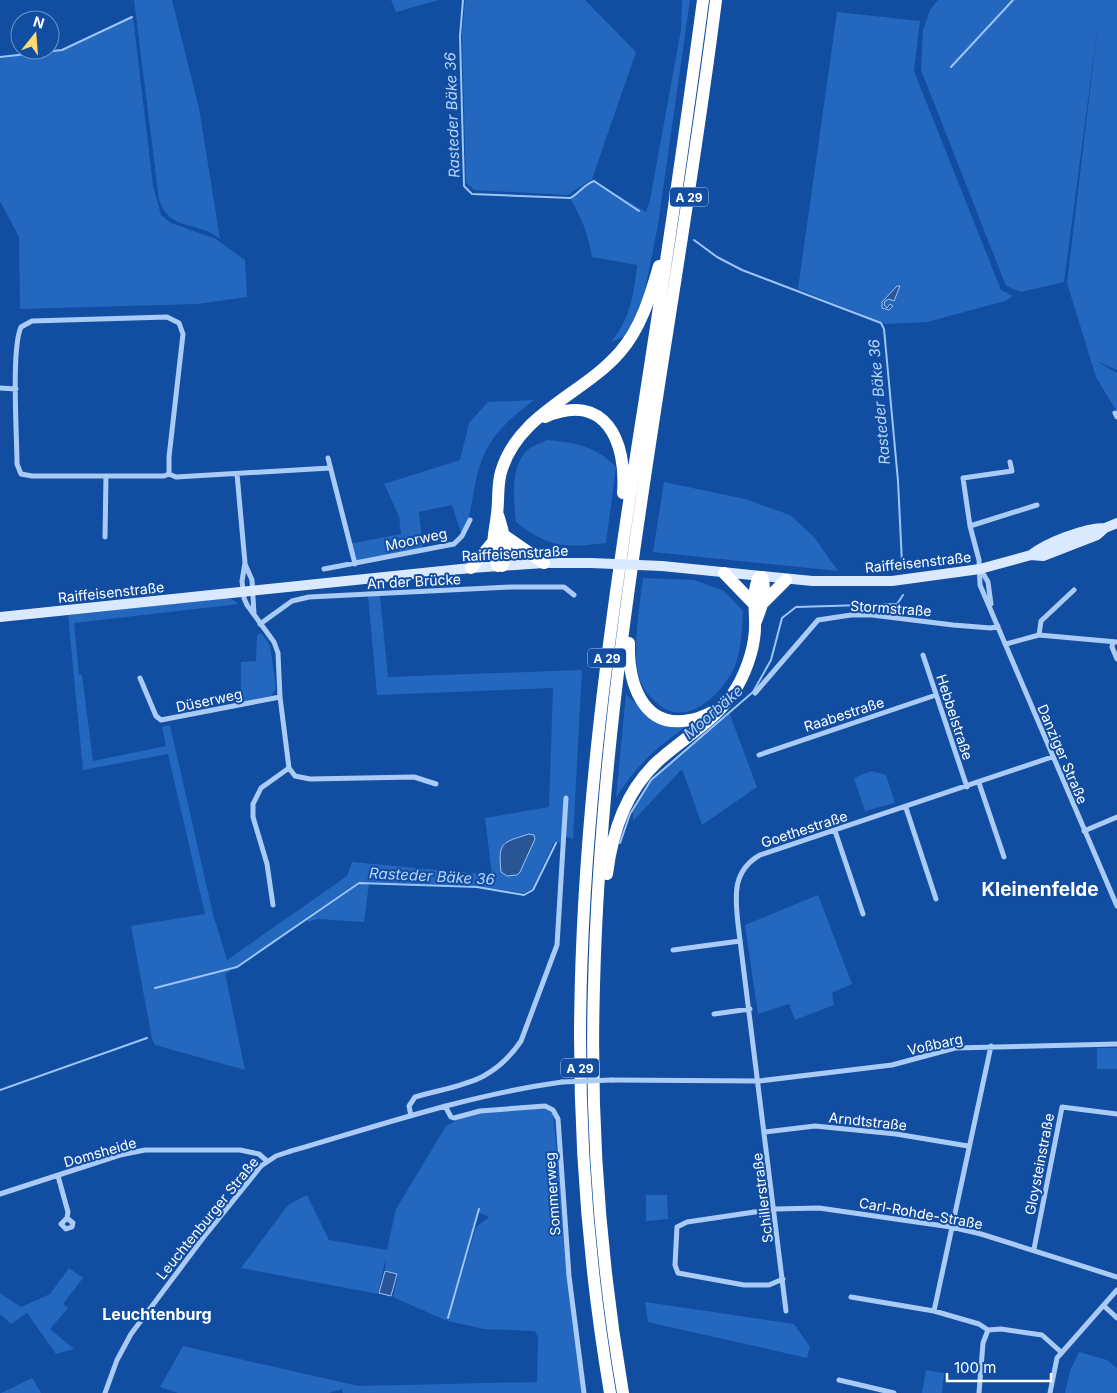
<svg xmlns="http://www.w3.org/2000/svg" width="1117" height="1393" viewBox="0 0 1117 1393" font-family="Inter,sans-serif">
<rect width="100%" height="100%" fill="#114da1"/>
<path fill="#2467bf" d="M134 0H172L199 108 220 239C197 220 170 232 159 200Z
M391 0H439L396 12Z
M465 0H585L636 52 592 179 568 195 474 190 466 183 462 35Z
M682 0H690L658 225 642 305 625 336 611 342C630 320 634 293 637 265L592 257C588 234 582 218 570 198 579 194 584 184 594 181L646 212 650 200 681 30Z
M938 0H1117V370L1096 361 1117 373V412L1096 377 1067 283 1098 24 1064 282 1021 292 1006 286 921 70 923 30 930 10Z
M837 12 920 21 914 71 1001 290 1013 296 1005 301 927 322 886 324 798 289Z
M133 17 153 185 161 215 171 223 216 239 245 260 247 297 197 304 20 309 19 237 0 201V57L62 50Z
M534 400C513 416 493 432 483 457 472 483 474 511 462 536L452 505 419 512 423 550 355 564 349 544 401 534 399 516 384 484 460 460 469 423 488 402Z
M547 440C576 443 596 446 616 467L606 543C566 548 549 548 516 522 514 501 509 463 530 448 534 445 542 443 547 440Z
M664 482 745 499 790 515 814 537 838 571 653 552Z
M643 578 694 580 724 591 743 611C742 629 741 659 731 674 716 699 685 727 658 704 649 696 644 691 640 680 631 655 640 604 643 578Z
M368 596H380L388 677 582 670 573 839 562 835 561 843 554 842 532 889 524 893 477 886 358 882 237 966 229 969V972L225 973 245 1070 155 1045 152 1039 131 926 205 914 168 754 83 770 68 615 230 598 239 604 74 623 79 675H82L93 761 166 746 162 727 170 725 213 914 227 960 347 876 352 862 492 875 485 818 549 807 553 688 377 695Z
M261 633 270 645 276 689 271 696 241 702V662L256 661 257 635Z
M626 694C644 713 660 723 686 727 655 748 636 766 616 798Z
M729 712 757 787 702 825 682 769 633 821V809L651 780Z
M871 771 886 775 895 803 865 811 854 778Z
M359 884H369L364 922 318 919 308 922 307 920Z
M818 895 852 984 832 993 834 1005 795 1020 789 1004 758 1014 745 925Z
M1097 1048H1117V1069H1097Z
M543 1108 553 1114 582 1393H343L342 1389 329 1393H178L160 1387 183 1346 358 1386 537 1382 538 1337 535 1331 484 1329 448 1321 476 1227 489 1217 480 1213 478 1209 447 1321 393 1297 398 1275 385 1270 386 1257 378 1294 241 1268 288 1205 307 1195 329 1240 387 1250 396 1209 446 1126 469 1114Z
M646 1195H667L668 1219 646 1221Z
M69 1268 83 1278 63 1304 68 1308 50 1329 74 1349 56 1354 27 1313 11 1324 0 1314V1293L21 1307 50 1294Z
M645 1302 794 1324 810 1347 807 1358 648 1322Z
M1079 1352 1107 1360 1117 1368V1393H1065L1070 1371Z
M926 1370 944 1373 942 1393H922Z
M32 1378 41 1393H1Z"/>
<path fill="#295594" stroke="#9cc5f8" d="M897 286H900L894 301 889 299 885 301 884 305 887 308 890 304 893 306 889 310 882 308V302Z
M529 834 534 835 535 839 520 872 517 875 507 876 501 872C498 842 501 843 529 834Z
M385 1271 397 1274 391 1296 379 1293Z"/>
<g fill="none" stroke-linecap="round" stroke-linejoin="round">
<path stroke="#9cc5f8" stroke-width="2" d="M463 0 460 36 464 186 472 194 570 198C579 194 584 184 594 181L639 211
M0 57 62 50 132 17
M951 67 1013 0
M694 240 717 257 742 270 881 323 884 329 898 481 902 563
M620 843 630 814 651 780 753 692 771 660 782 618 796 607 897 604 903 595
M155 988 237 967 359 883 477 887 524 895 533 890 556 843
M0 1090 147 1038
M448 1318 479 1209"/>
<path stroke="#aacbf5" stroke-width="5" d="M167 317 179 323 183 334 169 457V474L164 476H32L21 474 17 464C17 436 11 349 21 327L32 321Z
M0 388 16 389
M1115 413 1117 417
M328 458 355 564
M1010 462 1012 471 963 478 970 526 979 560 980 585 1117 906
M169 474 176 477 330 468
M237 474 245 563 242 581 244 598 247 605 274 642 278 653 280 697 289 768 295 776 310 779 414 777 436 784
M970 526 1037 505
M105 537 106 476
M245 564 252 580 254 614
M324 569 454 544 462 536 470 520
M981 570 988 582 991 604
M260 624 292 601 309 597 512 587H564L574 595
M1039 635 1041 621 1074 590
M1113 642 1112 647 1117 659
M1006 644 1039 635 1117 642
M923 655 967 787
M140 678 156 716 161 720 280 697
M755 693 818 620 851 615H872L953 625 991 628 998 626
M759 755 936 695
M979 783 1004 857
M906 808 936 899
M835 831 863 914
M1084 831 1117 817
M273 905 267 864 253 817V804L261 788 289 768
M673 950 740 941
M714 1014 750 1009
M612 1080 759 1081 892 1065 955 1048 1117 1044
M445 1106 451 1117 454 1118 480 1111 545 1106 553 1110 558 1119 569 1276 584 1393
M411 1116 409 1106 415 1097C461 1084 492 1084 521 1041L557 945 566 798
M765 1132 815 1126 896 1134 968 1146
M58 1176 68 1212 67 1218 61 1224 66 1229 72 1227 73 1223 67 1218
M0 1194 120 1155 145 1150H240L259 1154 267 1161
M1034 1249 1062 1107 1117 1114
M783 1279 769 1285H744L678 1273 675 1265 677 1227 687 1222 775 1209 819 1208 951 1227 981 1234 1117 1277
M851 1297 934 1311 979 1324 988 1330
M1104 1306 1117 1318
M786 1311 738 924C735 896 732 871 760 855L1052 757
M934 1311 991 1046
M839 1380 894 1393
M105 1393 117 1360 131 1334 203 1238 261 1166 276 1156 288 1152C378 1126 468 1095 562 1082
M979 1393 983 1343 988 1330 1001 1329 1042 1335 1061 1352
M1050 1393 1057 1358 1117 1290"/>
<path stroke="#dae9fe" stroke-width="10" d="M1031 555C1046 543 1084 528 1105 528
M662 566 812 581H892L980 569 1031 555 1043 556 1097 535 1105 528 1117 523
M0 617 471 568 544 563H591"/>
<path stroke="#fff" stroke-width="12" d="M545 417C605 391 627 441 623 493
M498 515C503 531 509 549 502 566
M505 536 544 563
M498 566C489 548 495 532 497 514 499 500 497 486 501 472 518 413 583 395 620 352 641 328 650 297 659 266
M471 568 492 543
M724 573 753 603
M763 603 786 580
M756 621C762 606 767 593 762 577
M629 643C628 680 641 730 690 720 699 719 707 714 715 711
M607 874C612 833 626 791 657 762 684 737 718 720 737 687 748 668 756 643 755 621 755 605 752 592 759 577
M610 1393C590 1275 580 1155 580 1035 581 823 611 613 644 405 665 270 685 135 703 0
M623 1393C600 1259 590 1122 594 986 602 654 675 328 716 0"/>
<path stroke="#aacbf5" stroke-width="5" d="M562 1082 612 1080"/>
<path stroke="#dae9fe" stroke-width="10" d="M591 563 662 566"/>
</g>
<g text-anchor="middle" dominant-baseline="central" stroke-width="4" stroke-linejoin="round" paint-order="stroke">
<g fill="#114da1" stroke="#b8cae3" stroke-width="1">
<rect x="670" y="187.5" width="38" height="19" rx="4"/>
<rect x="588" y="648.5" width="38" height="19" rx="4"/>
<rect x="561" y="1058.5" width="38" height="19" rx="4"/>
</g>
<g font-size="12" font-weight="bold" fill="#fff">
<text x="689" y="197">A 29</text>
<text x="607" y="658">A 29</text>
<text x="580" y="1068">A 29</text>
</g>
<g font-size="14" fill="#fff" stroke="#114da1">
<text transform="translate(416 539) rotate(-12)">Moorweg</text>
<text transform="translate(515 553) rotate(-3)">Raiffeisenstraße</text>
<text transform="translate(918 562) rotate(-6)">Raiffeisenstraße</text>
<text transform="translate(414 581) rotate(-3)">An der Brücke</text>
<text transform="translate(111 592) rotate(-6)">Raiffeisenstraße</text>
<text transform="translate(891 608) rotate(4)">Stormstraße</text>
<text transform="translate(209 700) rotate(-12)">Düserweg</text>
<text transform="translate(844 714) rotate(-18)">Raabestraße</text>
<text transform="translate(955 717) rotate(72)">Hebbelstraße</text>
<text transform="translate(1063 754) rotate(67)">Danziger Straße</text>
<text transform="translate(804 829) rotate(-18)">Goethestraße</text>
<text transform="translate(935 1044) rotate(-12)">Voßbarg</text>
<text transform="translate(868 1121) rotate(6)">Arndtstraße</text>
<text transform="translate(100 1152) rotate(-16)">Domsheide</text>
<text transform="translate(1039 1164) rotate(-79)">Gloysteinstraße</text>
<text transform="translate(552 1194) rotate(-94)">Sommerweg</text>
<text transform="translate(762 1198) rotate(-97)">Schillerstraße</text>
<text transform="translate(921 1213) rotate(10)">Carl-Rohde-Straße</text>
<text transform="translate(207 1218) rotate(-51)">Leuchtenburger Straße</text>
</g>
<g font-size="15" font-style="italic" fill="#b7d5fb" stroke="#114da1">
<text transform="translate(452 115) rotate(-92)">Rasteder Bäke 36</text>
<text transform="translate(879 402) rotate(-95)">Rasteder Bäke 36</text>
<text transform="translate(713 712) rotate(-41)">Moorbäke</text>
<text transform="translate(432 876) rotate(3)">Rasteder Bäke 36</text>
</g>
<g font-size="16" font-weight="bold" fill="#fff" stroke="#114da1">
<text x="157" y="1314">Leuchtenburg</text>
</g>
<g font-size="19" font-weight="bold" fill="#fff" stroke="#114da1">
<text x="1040" y="889">Kleinenfelde</text>
</g>
</g>
<g transform="translate(35 35) rotate(17)"><circle r="24" fill="#114da1" stroke="#7094c7"/>
<path d="M0-4L9 19L0 12L-9 19Z" fill="#ffd86e"/>
<text y="-8" font-size="14" font-weight="bold" text-anchor="middle" fill="#ffffff">N</text>
</g>
<path d="M947 1373v8h104v-8" fill="none" stroke="#ffffff" stroke-width="2.5"/>
<text x="954" y="1373" font-size="15" fill="#ffffff" stroke="#114da1" stroke-width="4" paint-order="stroke">100 m</text>
</svg>
